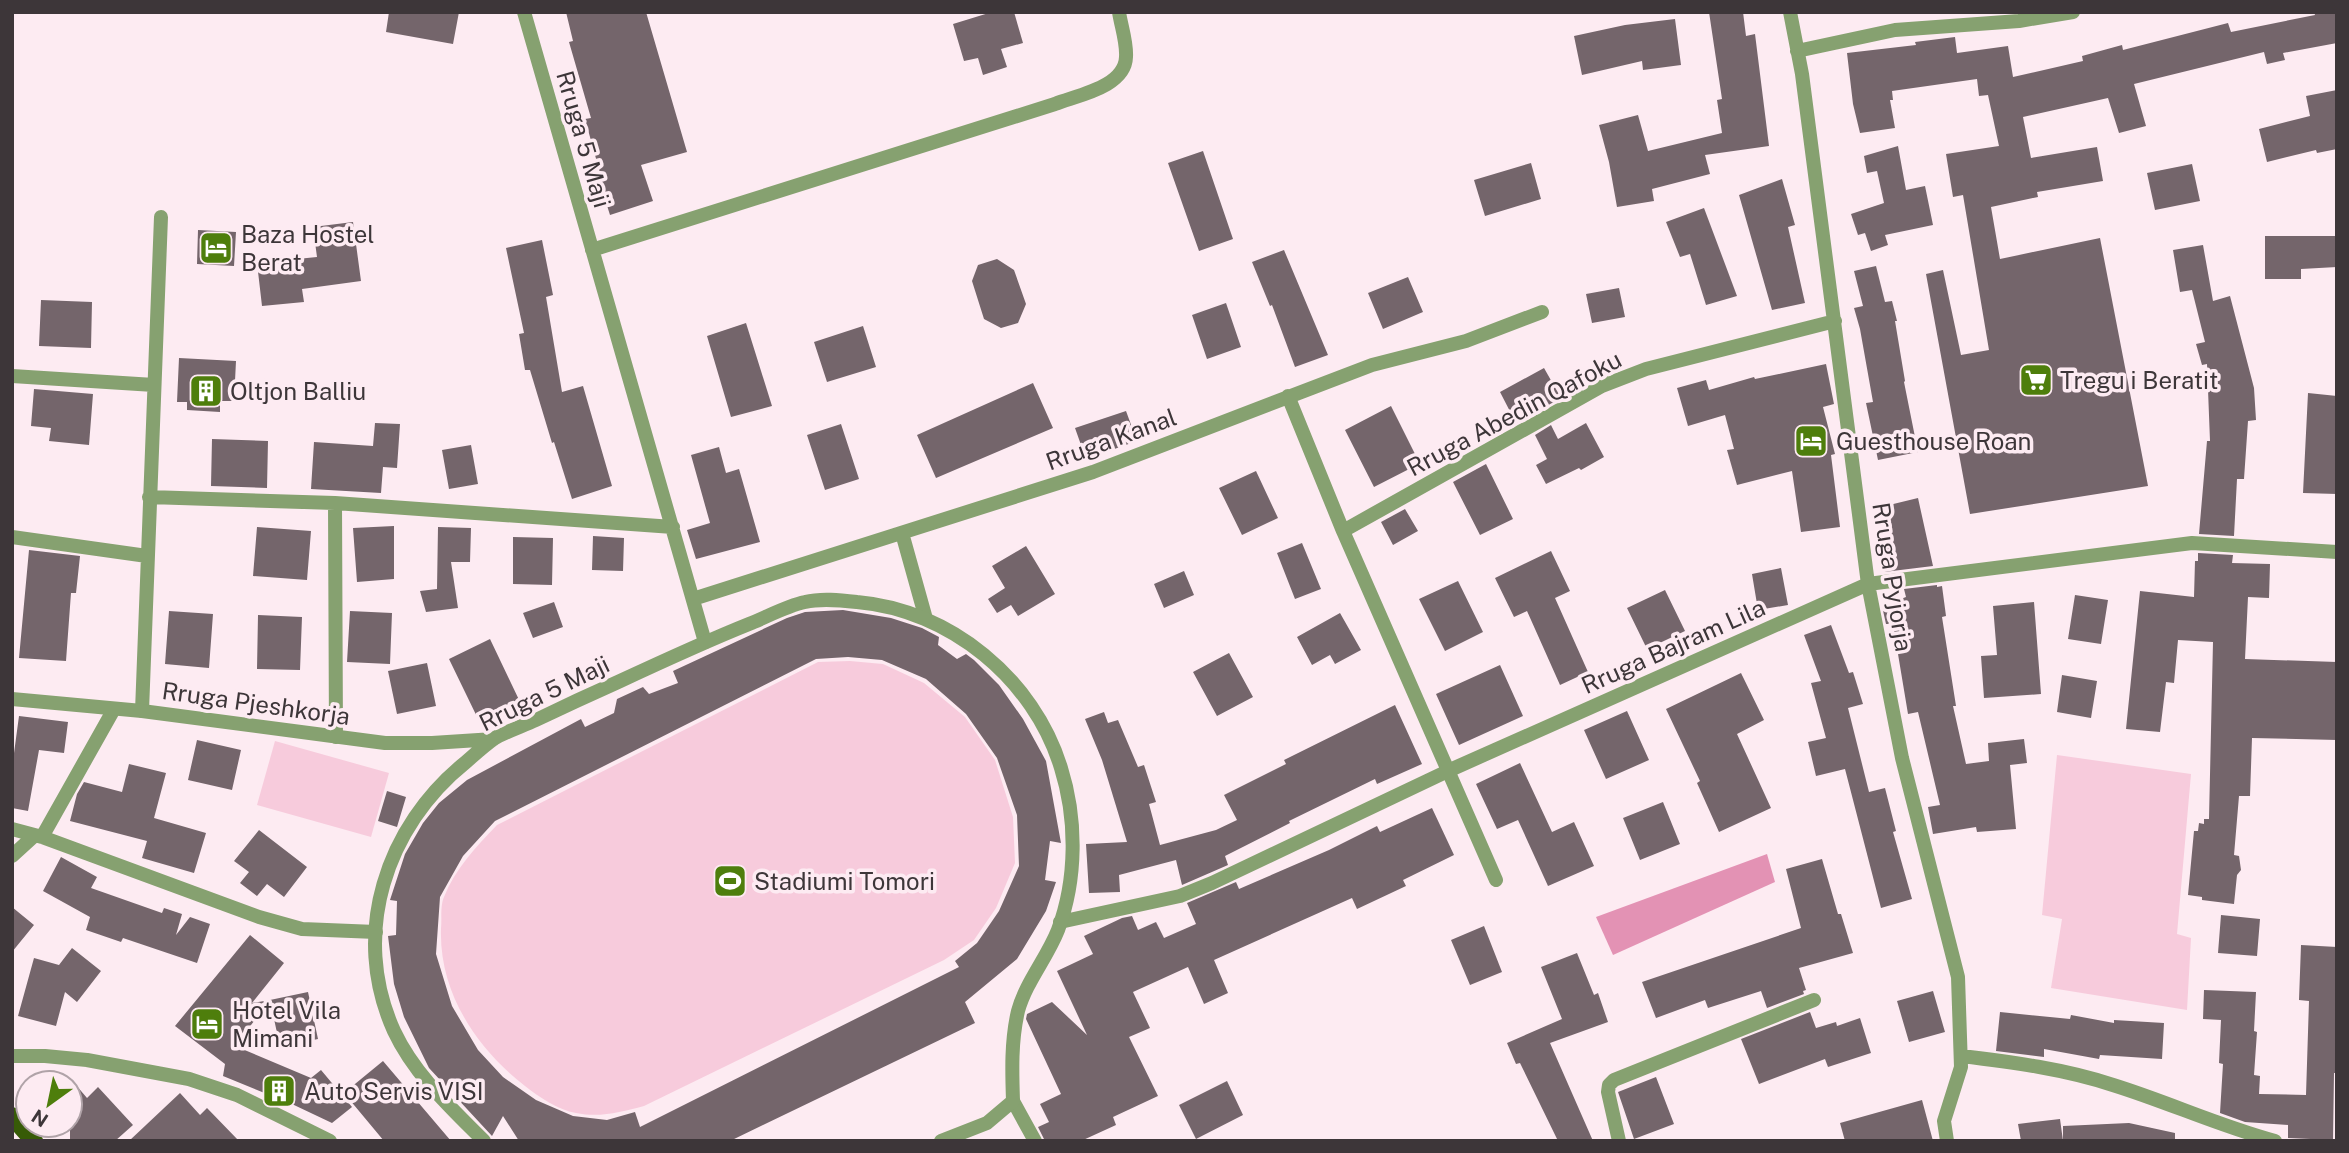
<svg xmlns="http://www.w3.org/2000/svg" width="2349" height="1153" viewBox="0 0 2349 1153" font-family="'Public Sans',sans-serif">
<rect width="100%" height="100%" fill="#fdebf2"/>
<path fill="#f7cbdc" d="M850 661 883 664 924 683 965 717 995 760 1013 817 1015 863 996 908 974 940 944 960 644 1106C621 1112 600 1118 576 1113 558 1110 539 1097 525 1086 476 1048 439 992 441 929 442 919 440 906 444 897 455 869 476 847 497 825L818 662Z
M275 741 389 773 371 837 257 805Z
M2057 755 2191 774 2177 934 2191 938 2187 1010 2051 988 2062 919 2042 915Z"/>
<path fill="#e392b4" d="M1767 854 1775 882 1613 955 1596 917Z"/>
<path fill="#74656b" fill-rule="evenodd" d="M389 12H459L453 44 386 32Z
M566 12H646L687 152 641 165 653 201 610 215 597 174 600 173 585 119 591 118 569 42 573 41Z
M992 12H1014L1023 43 1001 49 1007 67 983 75 978 58 964 61 953 24Z
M1709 12H1743L1746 36 1755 34 1769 146 1705 155 1710 174 1652 189 1654 201 1617 207 1609 162 1599 125 1638 115 1648 151 1722 133 1717 100 1722 99Z
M2314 12H2337V43L2283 53 2285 60 2267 64 2264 52 2134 84 2146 126 2119 133 2108 98 2023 117 2031 158 2097 147 2103 181 2037 192 2038 197 1991 207 2000 259 2100 238 2148 486 1970 514 1926 274 1943 270 1961 355 1989 350 1963 195 1953 197 1946 154 1999 146 1988 95 1979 96 1977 79 1892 91 1893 100H1890L1895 128 1860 133 1853 104 1847 53 1916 45 1915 42 1955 37 1957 53 2008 46 2013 77 2083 61 2082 56 2122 45 2123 50 2228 23 2231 32 2315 15Z
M1675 19 1681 65 1643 70 1642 61 1582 75 1574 36 1625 25Z
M2337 90V149L2317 153 2316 150 2267 162 2259 129 2310 116 2306 96Z
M1898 146 1906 190 1925 186 1933 225 1885 235 1888 245 1871 251 1865 233 1858 235 1851 214 1884 203 1877 171 1867 173 1864 156Z
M1203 151 1233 239 1199 251 1168 163Z
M1531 163 1541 199 1485 216 1474 180Z
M2192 164 2200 201 2155 210 2147 173Z
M1782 179 1795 225 1788 227 1805 303 1772 310 1739 195Z
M1704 208 1737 296 1706 305 1690 254 1680 257 1666 222Z
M353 222 361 281 302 289 304 302 262 306 257 263 317 257 313 227Z
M198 230 236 232 234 266 197 264Z
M2265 236H2337V267L2301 269V279H2265Z
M542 240 553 295 546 297 562 392 583 386 612 486 572 499 554 442 552 443 530 370H525L519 334 524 333 506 248Z
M2203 245 2213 301 2230 296 2254 388 2256 420 2248 421 2244 479H2237L2234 536 2199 534 2207 441H2210L2207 364 2202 365 2196 344 2205 342 2192 290 2180 292 2173 250Z
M1284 250 1328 355 1295 367 1272 305 1270 306 1252 262Z
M997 259 1014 270 1026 304 1018 323 1001 328 984 319 972 281 978 265Z
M1876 266 1885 302 1892 301 1897 321H1895L1905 381 1904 382 1918 452 1878 460 1866 403 1873 402 1860 329 1854 308 1863 306 1854 271Z
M1408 277 1423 312 1383 329 1368 293Z
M1619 288 1625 317 1592 323 1586 294Z
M41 300 92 302 91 348 39 346Z
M1226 303 1241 347 1207 359 1192 315Z
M746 323 772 406 731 417 707 336Z
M863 326 876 367 827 382 814 342Z
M179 358 236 361 234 401H220V412L187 410V402H177Z
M1826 364 1834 404 1823 407 1835 454 1831 455 1840 527 1801 532 1792 471 1737 485 1727 450 1734 449 1725 415 1688 426 1677 388 1706 380 1709 390 1754 377 1755 379Z
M1544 368 1561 398 1516 423 1500 392Z
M1033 383 1053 428 936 478 917 435Z
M34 389 93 394 89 445 49 441 51 428 31 426Z
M2308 393 2337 396V494L2303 493Z
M1391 406 1417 458V465L1374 487 1345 430Z
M1126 411 1137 441 1086 459 1075 428Z
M375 423 400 424 397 468 383 467 381 493 311 489 314 442 373 446Z
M1586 423 1604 457 1581 470 1579 468 1546 484 1536 465 1547 459 1535 435 1551 425 1558 439Z
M841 424 859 479 825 490 807 435Z
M212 439 268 441 267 488 211 486Z
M471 445 478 484 449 489 442 450Z
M719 447 726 473 739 469 760 542 696 559 687 530 710 523 691 455Z
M1486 464 1513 519 1480 535 1453 482Z
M1256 471 1278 518 1242 535 1219 488Z
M1918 498 1933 566 1884 572 1879 550 1891 548 1881 507Z
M1405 509 1418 531 1393 545 1381 522Z
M394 526V579L357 582 353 528Z
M257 527 311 531 307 580 253 576Z
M438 527 471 528 470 562H451L458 608 426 612 420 591 437 589Z
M593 536 624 538 623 571 592 570Z
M513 537 553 538 552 585 513 584Z
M1302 543 1321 589 1295 599 1277 553Z
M1026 546 1055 594 1018 616 1011 605 997 613 988 599 1005 588 992 566Z
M29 550 80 556 76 593H71L66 661 19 658Z
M1551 551 1570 591 1555 598 1588 672 1560 685 1527 611 1514 617 1495 578Z
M2198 553 2233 555 2232 563 2270 564 2269 598 2248 597 2245 659 2337 662V740L2252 738 2250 796H2239L2234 855 2239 856 2241 870 2237 875 2234 904 2202 900V897L2188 895 2194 831H2198L2199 823 2204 824V819H2209L2213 642 2178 640 2174 683 2166 682 2160 732 2126 729 2140 591 2194 597 2195 561H2198Z
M1781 568 1788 605 1758 610 1752 574Z
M1184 571 1194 595 1164 608 1154 584Z
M1458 581 1483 632 1445 651 1419 599Z
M1937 585V587L1942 586 1946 616 1942 617 1956 706H1953L1966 764 1989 761 1988 743 2024 739 2027 763 2010 765 2016 829 1977 832 1976 827 1933 834 1928 807 1940 805 1918 712 1908 714 1893 624H1886L1882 606 1906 597 1904 589Z
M1665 590 1685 631 1647 649 1627 608Z
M2075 595 2108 600 2101 644 2068 639Z
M554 602 563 627 533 638 523 613Z
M2034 602 2041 694 1984 698 1981 656 1997 655 1993 606Z
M843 610 891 618 922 628 939 637 938 645 957 659 966 654 974 660 999 685 1023 719 1046 761 1061 843 1050 841 1045 880 1056 882 1046 911 1017 959 965 1002 975 1023 730 1141H519L503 1116 492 1136 429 1068 404 1017 394 984 388 936 396 935 397 901 390 900 405 854 423 823 439 803 467 780 581 719 585 727 614 713 617 699 643 687 649 694 678 683 673 671 787 618 805 612ZM848 657 882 660 926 679 966 714 997 758 1017 815 1019 866 999 911 977 943 955 961 959 967 640 1127 635 1112 607 1120 573 1116 536 1100 503 1077 478 1050 452 1006 436 954 440 897 463 856 495 821 816 659Z
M169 611 213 614 209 668 165 664Z
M350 611 392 613 390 664 347 662Z
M1340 613 1361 650 1335 664 1330 655 1312 665 1297 637Z
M258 615 302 617 300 670 257 669Z
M1831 625 1849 673 1853 672 1863 704 1848 708 1869 792 1885 788 1896 831 1893 832 1912 899 1881 908 1845 769 1816 776 1808 742 1826 738 1811 683 1821 681 1804 635Z
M490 639 521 704 480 723 449 659Z
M1229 653 1253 697 1217 716 1193 672Z
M427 663 436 706 397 714 388 671Z
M1500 665 1523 716 1459 745 1436 694Z
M1741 673 1764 720 1737 734 1771 808 1719 832 1697 783 1700 781 1666 709Z
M2062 675 2097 681 2091 718 2057 712Z
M1395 705 1422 764 1377 784 1375 779 1289 821 1290 823 1225 856 1228 865 1182 885 1176 860 1119 875 1120 892 1089 893 1086 844 1127 842 1102 760 1085 719 1104 712 1108 723 1118 720 1138 767 1144 765 1156 802 1149 804 1160 845 1216 830 1237 820 1224 795 1286 764 1284 760Z
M1627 711 1649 760 1606 779 1584 730Z
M19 716 68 722 64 753 39 750 28 811 12 808V768Z
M197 740 241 750 232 790 188 780Z
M1520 763 1552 832 1574 822 1594 866 1548 886 1518 820 1497 829 1476 784Z
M129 764 166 773 154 818 206 833 194 873 142 858 147 841 70 821 77 794 84 782 122 792Z
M387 791 406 797 397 827 378 821Z
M1663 802 1680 844 1640 860 1623 818Z
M1432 808 1454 855 1403 880 1406 886 1357 909 1352 898 1214 960 1228 993 1204 1004 1188 967 1133 992 1150 1028 1129 1037 1158 1096 1113 1117 1116 1125 1081 1141H1045L1038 1127 1049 1122 1040 1104 1061 1094 1026 1019 1027 1014 1052 1002 1087 1035 1057 971 1093 954 1084 936 1122 918 1132 916 1138 930 1156 922 1164 938 1196 924 1187 903 1236 882 1239 889 1329 850 1377 826 1380 832Z
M259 830 307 867 284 897 267 884 257 896 240 883 249 872 234 861Z
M61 857 97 877 91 888 162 913 164 908 182 914 176 935 190 917 210 924 197 963 123 938 121 942 86 930 90 917 43 891Z
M1822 859 1838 914H1841L1853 953 1799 968 1806 990 1803 991 1804 994 1767 1008 1761 991 1708 1008 1705 1000 1656 1018 1642 982 1801 928 1786 869Z
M12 907 34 925 12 952Z
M2221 915 2260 919 2257 956 2218 953Z
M1484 926 1502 972 1470 985 1451 940Z
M250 935 284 963 252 1003 270 1000 235 1046 311 1078 321 1070 352 1107 332 1123 294 1105 223 1076 225 1064 175 1026Z
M2301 945 2337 947V1073H2334L2333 1140 2288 1138V1125L2245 1122 2220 1113 2223 1064 2219 1063 2221 1020 2203 1019 2204 990 2256 992 2254 1031 2257 1032 2254 1075 2260 1076 2259 1094 2306 1095 2309 1001 2299 1000Z
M72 948 101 971 77 1002 65 992 56 1026 18 1016 34 958 59 965Z
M1577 953 1594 995 1598 993 1608 1022 1550 1043 1593 1141H1558L1520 1063 1516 1064 1507 1043 1562 1019 1541 967Z
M1933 991 1945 1032 1909 1042 1897 1001Z
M308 992 318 1039 280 1047 270 1000Z
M1810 1012 1816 1028 1836 1022 1837 1026 1860 1018 1871 1053 1828 1067 1825 1059 1759 1084 1741 1039Z
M2000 1012 2070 1019 2071 1015 2114 1023V1020L2164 1023 2162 1059 2100 1055 2099 1059 2044 1049V1057L1996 1051Z
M383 1061 451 1141H384L344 1093Z
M1656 1077 1674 1124 1634 1139 1618 1092Z
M70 1078 87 1098 98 1087 133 1125 115 1141H70Z
M1227 1081 1243 1115 1196 1139 1179 1105Z
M180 1093 200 1115 207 1108 239 1141H129Z
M1922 1100 1933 1141H1845L1840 1123Z
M2060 1119 2063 1141H2021L2018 1124Z
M2129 1123 2175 1133V1141H2063V1126Z"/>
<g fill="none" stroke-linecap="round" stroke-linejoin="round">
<path stroke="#86a170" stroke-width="14" d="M524 12 705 642
M1790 12 1802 74 1868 584 1902 758 1958 977 1961 1067 1944 1121 1947 1141
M1797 51 1895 30 2019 21 2073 12
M592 250 1055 104C1078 95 1125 87 1126 57 1127 42 1121 26 1119 12
M12 376 154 385
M1288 396 1343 531 1496 880
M149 497 335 503
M1343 531 1602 386 1646 369 1835 321
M902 533 926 619
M12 537 147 556
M693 599 1093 472 1372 365 1466 341 1542 312
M142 711 161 217
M336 737 335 503 673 527
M12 829 42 837 259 917 302 929 376 932
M42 837 114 709
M12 856 35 835
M1060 922 1180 896 1212 883 1450 770 1868 584 2192 543 2337 552
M1961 1056C2012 1062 2065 1069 2113 1085 2168 1102 2219 1126 2275 1141
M1013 1101 1035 1141
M1619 1141 1608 1092 1609 1085 1614 1080 1814 1000"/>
<path stroke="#86a170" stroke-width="14" d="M12 699 142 711 385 743H432L494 739
M12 1056H45L87 1060 189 1079 237 1095 330 1141
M484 1141C451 1108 414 1074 394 1031 350 934 386 826 466 762 475 754 485 745 495 738 508 731 523 726 536 720 563 707 591 694 618 682 661 662 704 642 749 624 767 617 786 606 805 602 821 598 840 600 857 602 950 610 1034 679 1061 768 1077 819 1077 879 1058 930 1047 958 1026 982 1018 1011 1011 1041 1012 1071 1013 1101L987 1123 941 1141"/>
<path stroke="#375b07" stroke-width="18" d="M12 1116 34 1141"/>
</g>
<defs>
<symbol id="hotel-square" viewBox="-11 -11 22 22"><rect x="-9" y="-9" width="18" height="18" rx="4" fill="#4e7e0c" stroke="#fdebf2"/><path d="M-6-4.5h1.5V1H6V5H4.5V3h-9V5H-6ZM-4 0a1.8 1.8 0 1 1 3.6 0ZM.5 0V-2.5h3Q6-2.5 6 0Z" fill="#fff"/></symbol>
<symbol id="supermarket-square" viewBox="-11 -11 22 22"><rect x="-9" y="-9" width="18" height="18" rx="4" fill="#4e7e0c" stroke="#fdebf2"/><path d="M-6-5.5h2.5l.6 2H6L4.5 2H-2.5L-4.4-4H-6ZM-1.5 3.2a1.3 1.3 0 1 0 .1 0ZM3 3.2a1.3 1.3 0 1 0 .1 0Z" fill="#fff"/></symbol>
<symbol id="building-square" viewBox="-11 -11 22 22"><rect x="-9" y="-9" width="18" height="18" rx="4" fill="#4e7e0c" stroke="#fdebf2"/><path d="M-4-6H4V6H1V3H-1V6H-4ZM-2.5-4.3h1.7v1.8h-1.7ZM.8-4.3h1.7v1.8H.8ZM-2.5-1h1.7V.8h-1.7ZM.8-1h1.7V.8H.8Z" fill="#fff"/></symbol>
<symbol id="stadium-square" viewBox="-11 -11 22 22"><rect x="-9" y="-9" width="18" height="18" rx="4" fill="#4e7e0c" stroke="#fdebf2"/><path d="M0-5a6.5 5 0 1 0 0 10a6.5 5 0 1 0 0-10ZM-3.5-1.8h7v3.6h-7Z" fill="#fff"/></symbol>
</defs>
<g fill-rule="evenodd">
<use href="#hotel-square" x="197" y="229" width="38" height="38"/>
<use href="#supermarket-square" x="2017" y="361" width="38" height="38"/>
<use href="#building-square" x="187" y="372" width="38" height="38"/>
<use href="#hotel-square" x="1792" y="422" width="38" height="38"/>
<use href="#stadium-square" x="711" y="862" width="38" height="38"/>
<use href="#hotel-square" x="188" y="1005" width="38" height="38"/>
<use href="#building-square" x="260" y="1072" width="38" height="38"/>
</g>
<g text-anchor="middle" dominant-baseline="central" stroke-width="7" stroke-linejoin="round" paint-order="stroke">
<g font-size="24" fill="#3d3639" stroke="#fdebf2">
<text transform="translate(584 139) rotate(74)">Rruga 5 Maji</text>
<text transform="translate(1514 413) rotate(-28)">Rruga Abedin Qafoku</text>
<text transform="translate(1111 439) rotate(-20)">Rruga Kanal</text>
<text transform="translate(1893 577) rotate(81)">Rruga Pyjorja</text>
<text transform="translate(1673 646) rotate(-24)">Rruga Bajram Lila</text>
<text transform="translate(544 693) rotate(-26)">Rruga 5 Maji</text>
<text transform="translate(256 703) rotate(8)">Rruga Pjeshkorja</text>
</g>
<g font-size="24" fill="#3d3639" stroke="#fdebf2" text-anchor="start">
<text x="241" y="234">Baza Hostel<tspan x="241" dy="28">Berat</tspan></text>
<text x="2060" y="380">Tregu i Beratit</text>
<text x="230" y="391">Oltjon Balliu</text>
<text x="1836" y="441">Guesthouse Roan</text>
<text x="754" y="881">Stadiumi Tomori</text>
<text x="232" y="1010">Hotel Vila<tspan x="232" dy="28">Mimani</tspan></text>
<text x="304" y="1091">Auto Servis VISI</text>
</g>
</g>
<rect width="2349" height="1153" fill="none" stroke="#3d3639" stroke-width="28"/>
<g transform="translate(49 1104) rotate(213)"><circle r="33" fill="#fdebf2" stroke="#b0a3a8" stroke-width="2"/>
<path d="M0-5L12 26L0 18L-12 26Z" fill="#4e7e0c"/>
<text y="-10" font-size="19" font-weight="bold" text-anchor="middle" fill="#3d3639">N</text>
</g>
</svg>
